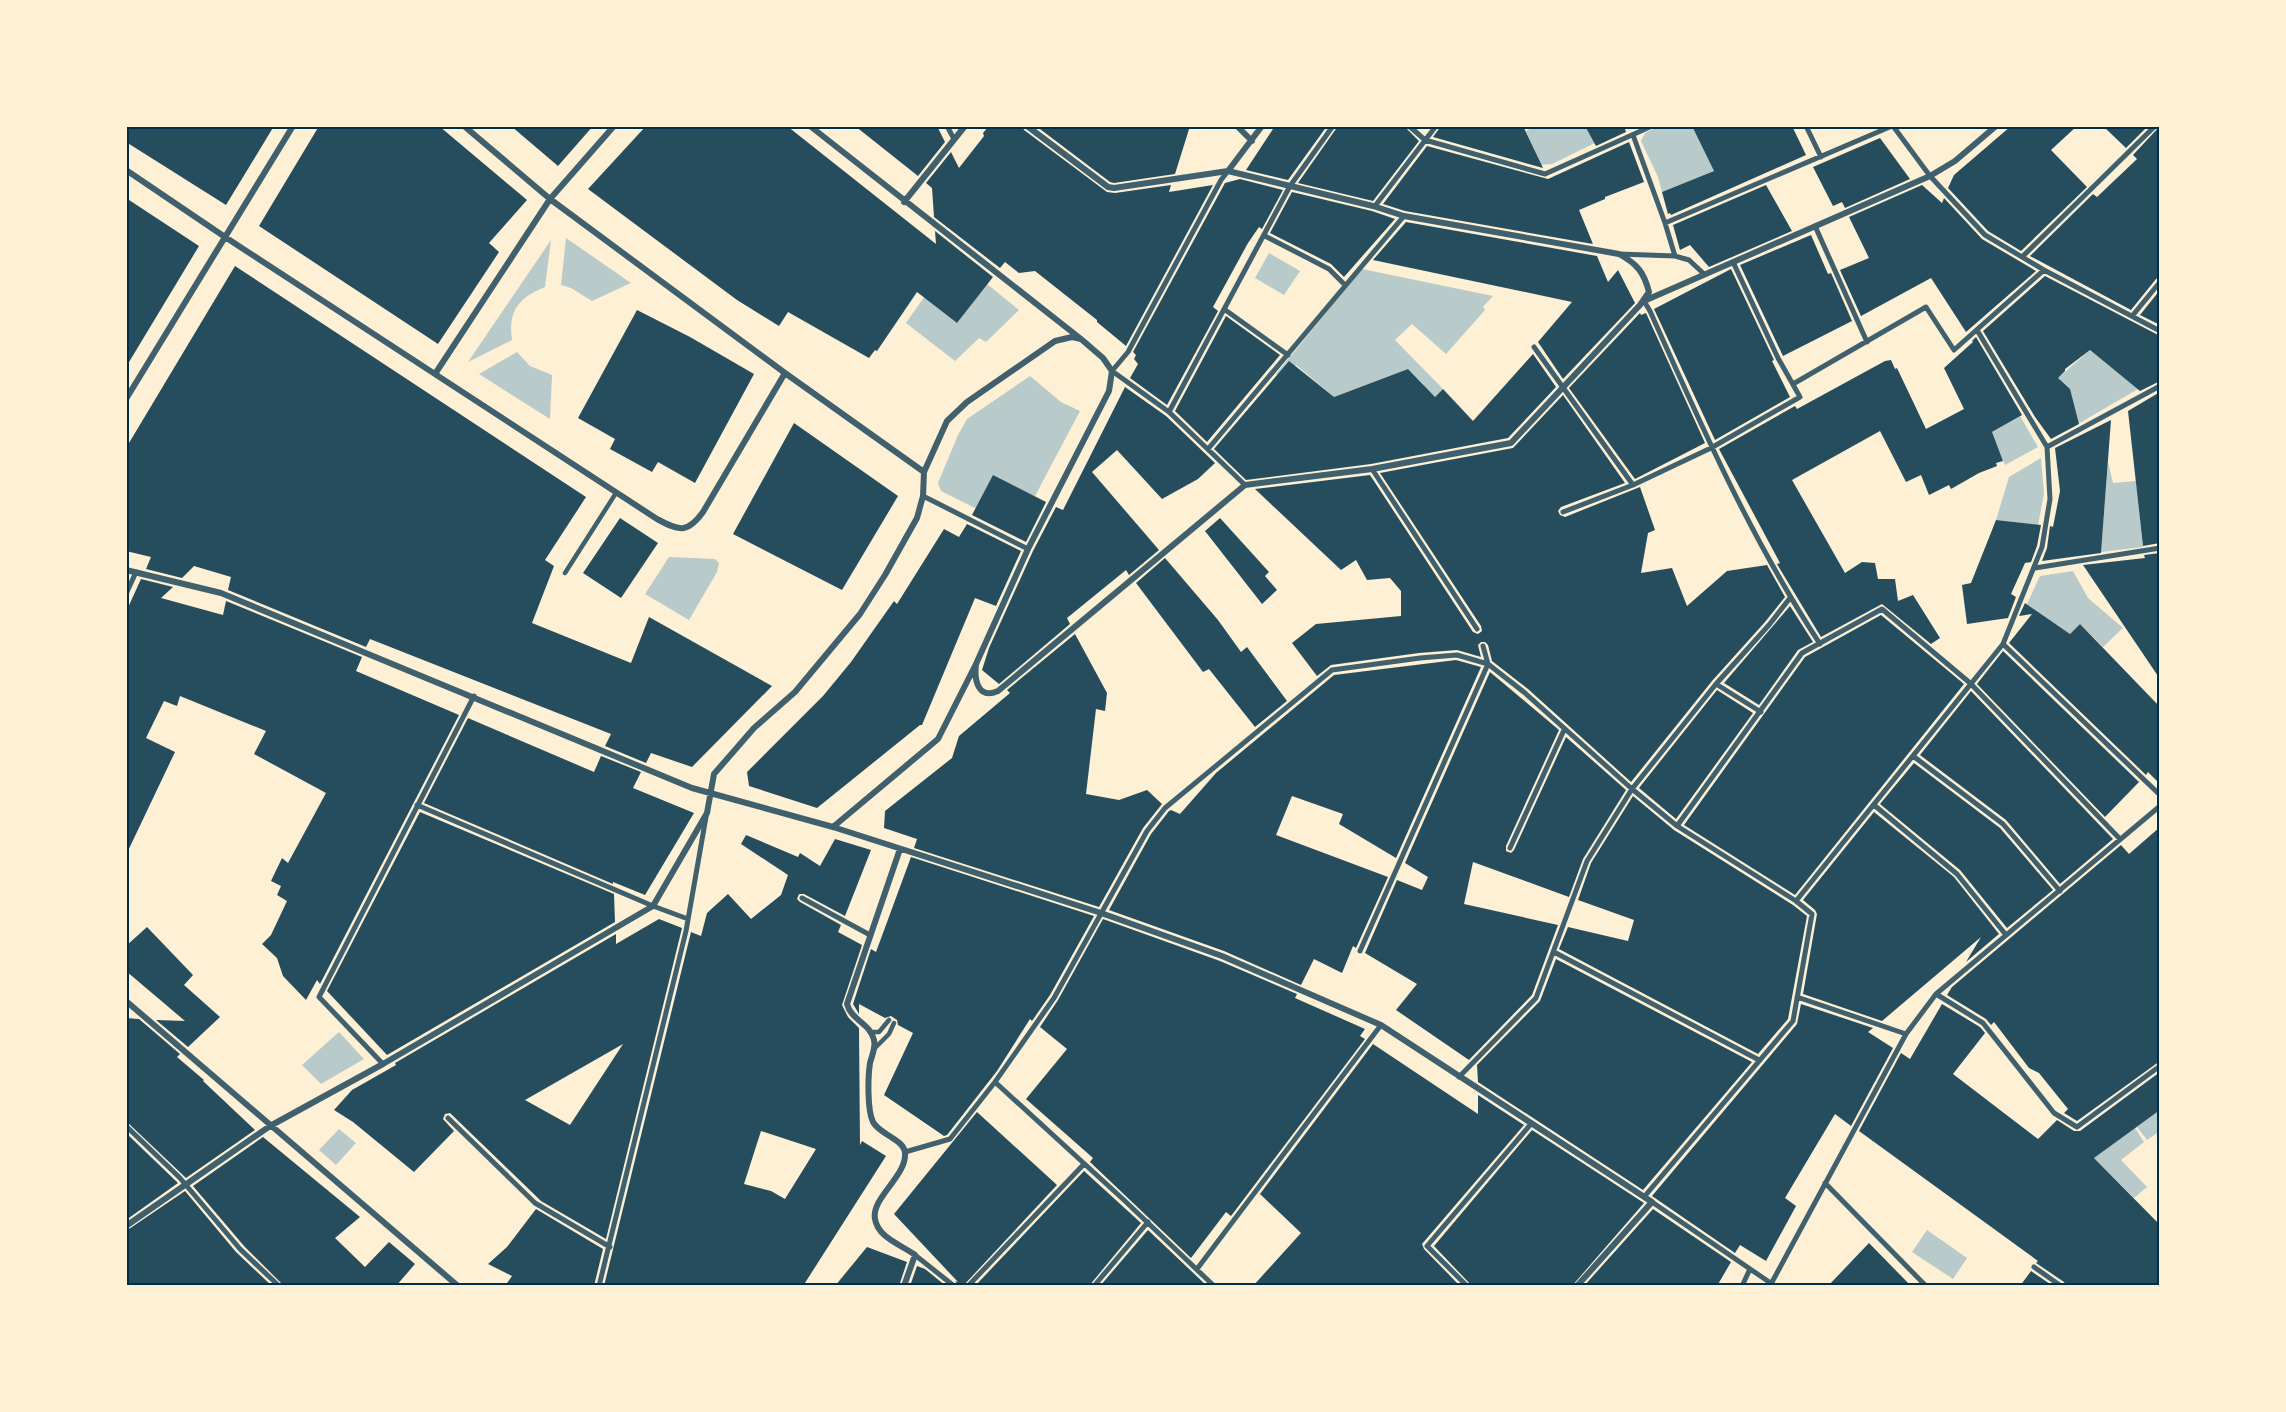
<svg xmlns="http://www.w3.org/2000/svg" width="2286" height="1412" viewBox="0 0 2286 1412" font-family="'Noto Sans',sans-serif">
<rect width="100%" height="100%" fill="#fdf0d5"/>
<path fill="#b9caca" d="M1535 126H1585L1595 143 1552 164 1541 165 1526 131Z
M1660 126H1692L1714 171 1662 192 1658 177 1641 141 1645 133Z
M566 238 631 283 592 301 571 288 561 285Z
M551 240 545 287C518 298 508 311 512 340L468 362Z
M1269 253 1300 271 1284 295 1255 278Z
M1362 269 1493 296 1483 307 1485 310 1446 354 1412 324 1395 340 1443 389 1436 396 1411 400 1423 384 1408 369 1334 397 1296 365 1281 381 1276 374Z
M987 284 1019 310 986 342 979 338 955 361 906 323 927 293 942 311 957 323Z
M2090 350 2138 389 2078 424 2057 379Z
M517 352 530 366 552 375 550 419 479 374Z
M1030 376 1061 402 1080 411 1035 496 975 508 941 491 938 483 958 435 967 419Z
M2020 416 2038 447 2005 465 1991 433Z
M2041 458 2044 494 2038 525 1996 520 2009 477Z
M2108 462 2113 483 2136 481 2143 547 2101 552Z
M669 557 715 559 719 563 717 572 689 620 645 594Z
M2073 571 2088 598 2123 628 2103 647 2080 624 2070 634 2027 604 2040 576Z
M339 1032 364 1059 321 1084 302 1065Z
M2160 1110V1131L2147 1140 2137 1127Z
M2135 1128 2144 1142 2121 1160 2147 1187 2134 1198 2094 1158Z
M339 1129 356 1143 336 1165 319 1150Z
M1927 1230 1967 1258 1953 1279 1912 1252Z"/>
<path fill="#264d5e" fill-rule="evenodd" d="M126 126H274L226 205 126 142Z
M319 126H439L527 200 489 243 499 252 438 344 259 226Z
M511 126H593L558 166Z
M646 126H787L936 244 935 231 993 277 957 323 917 292 877 351 875 350 869 358 788 312 779 326 737 300 588 189Z
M855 126H937L945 142 918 176Z
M989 126H1022L1024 130 1107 192 1115 193 1171 185 1169 192 1213 185 1126 346 1097 322V320L1035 271 1019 273 1005 262 1000 268 934 217 932 188 926 183 951 152 959 168 984 136 983 133Z
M1036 126H1190L1175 174 1114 183 1110 182Z
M1275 126H1327L1288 180 1246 170Z
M1338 126H1404L1419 141 1373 201 1298 183Z
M1441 126H1523L1543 168 1433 137Z
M1585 126H1624L1626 132 1596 146Z
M1692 126H1792L1806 155 1671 215 1670 213 1668 214 1662 192 1714 171Z
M2011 126H2077L2051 150 2087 187 2021 251 1988 231 1948 188 1954 175Z
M2103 126H2148L2126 148Z
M2160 126V277L2156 279 2131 310 2030 256 2093 194 2097 197 2137 159 2133 155Z
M1880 138 1910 179 1845 208 1842 202 1833 206 1813 167Z
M1629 142 1644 182 1605 197V199L1579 210 1593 244 1405 211 1383 204 1427 146 1548 179Z
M1240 179 1283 190 1262 229 1259 227 1248 243 1213 307 1218 311 1167 405 1130 378 1138 364 1134 359 1136 355 1133 352 1225 183Z
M1766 185 1792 231 1709 267 1690 245 1680 250 1673 225Z
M1922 185 1942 203 1944 198 1982 239 2036 271 1966 332 1931 278 1861 316 1840 270 1869 258 1849 217Z
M1292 192 1372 211 1395 219 1344 277 1331 264 1270 233Z
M126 198 199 246 126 367Z
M1406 222 1597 256 1608 282 1618 270 1635 303 1563 379 1538 342 1572 302 1373 260Z
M1811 235 1828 274 1831 273 1852 321 1783 356 1740 265Z
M235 266 586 497 545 560 554 566 532 623 631 663 649 617 772 686 692 767 651 753 646 763 605 746 611 734 370 639 366 647 228 590 231 577 194 566 182 578 146 569 151 557 126 551V448Z
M1731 269 1774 360 1772 361 1790 397 1715 440 1654 309Z
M2045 276 2160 336V381L2140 391 2090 350 2065 369V371L2058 378 2070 389 2079 424 2051 439 2035 417 1983 331Z
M2160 290V325L2140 315Z
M637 310 690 337 754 374 695 483 658 462 652 472 610 449 615 439 578 418Z
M1640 313 1641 315 1646 313 1705 443 1635 479 1569 388Z
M1226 316 1280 355 1207 442 1175 411Z
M1976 337 2022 415 1992 432 2003 461 1996 463 1997 466 1979 473 1951 489 1949 485 1929 495 1921 475 1906 482 1880 431 1792 480 1845 573 1862 562 1875 563 1878 579H1895L1898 601 1913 595 1940 638 1931 644 1882 604 1821 637 1777 564 1780 563 1719 449 1795 406 1797 409 1885 361 1891 360 1895 369 1897 368 1926 429 1964 409 1944 368 1973 342 1972 341Z
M1533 354 1556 387 1508 438 1371 464 1246 480 1214 449 1289 361 1334 397 1408 369 1435 397 1443 389 1473 421Z
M1125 387 1166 416 1215 463 1198 479 1162 499 1117 450 1092 472 1159 550 1129 575 1126 570 1067 618 1070 624 999 684 982 670 989 648 1033 551 1056 507 1063 510Z
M2160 392V543L2143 546 2128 411Z
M1563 395 1625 483 1561 507 1558 511 1560 515 1565 517 1640 487 1655 530 1648 533 1641 573 1672 568 1687 606 1727 571 1767 565 1785 597 1765 622 1712 681 1631 782 1528 689 1492 661 1488 645 1485 642H1481L1478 645 1481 657 1457 650 1419 653 1331 665 1317 676 1292 643 1316 624 1401 616V591L1390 578 1367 580 1356 560 1341 570 1255 489 1370 475 1473 632 1478 634 1482 631 1481 626 1380 473 1513 448Z
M2111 420 2101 553 2042 561 2047 548 2050 526 2053 527 2060 491 2055 448Z
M794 423 898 496 842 590 733 534Z
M993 475 1046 502 1026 542 972 515Z
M620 518 658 543 621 598 583 573Z
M1220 518 1269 572 1265 576 1277 590 1262 604 1205 531Z
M1996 520 2041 525 2037 546 2031 562 2025 563 2011 594 2016 597 2008 618 1967 624 1962 585 1971 583Z
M967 524 1021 551 996 606 975 598 922 725H920L817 808 749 786 747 772 823 696 851 662 894 601 897 604 944 529 959 537Z
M2160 553V679L2083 565 2145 558 2144 555Z
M1165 558 1218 620 1241 652 1247 647 1287 701 1255 727 1209 669 1203 672 1136 583Z
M141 579 173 587 161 598 223 615 226 601 362 657 356 671 459 715 320 984 317 980 306 1000 283 976 277 958 262 944 271 935 287 901 277 895 281 886 271 881 282 858 288 863 326 793 254 754 266 731 180 696 177 706 164 701 146 738 175 752 126 855V612Z
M2025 603 2070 634 2080 624 2160 707V784L2148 772 2146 775 2009 643 2032 614 2019 616Z
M1790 606 1813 642 1798 650 1759 705 1724 683Z
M1881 615 1964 684 1795 895 1684 825 1805 657Z
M1075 634 1107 693 1105 711 1096 709 1086 794 1119 800 1147 790 1162 804 1143 828 1099 907 914 848 917 839 884 828 885 811 952 758 959 736 1010 693 1007 690Z
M2003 651 2139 782 2105 817 1977 684Z
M1456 660 1481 667 1396 858 1339 824 1343 814 1292 796 1276 835 1388 877 1356 948 1353 946 1342 973 1314 959 1301 985 1224 951 1109 910 1151 834 1169 811 1171 810 1180 814 1216 773 1334 675Z
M1490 672 1559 730 1506 846V851L1511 853 1514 850 1566 737 1626 790 1583 859 1569 897 1473 862 1464 904 1558 925 1532 995 1469 1060 1396 1010 1417 984 1365 953 1397 880 1422 890 1428 877 1405 863Z
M1717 690 1753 713 1676 819 1639 788Z
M1971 691 2113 839 2060 884 2006 820 1920 755Z
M468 718 594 772 601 756 641 772 633 788 694 813 645 895 613 882V884L424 803Z
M1914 763 2000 828 2053 890 2007 928 1960 870 1880 804Z
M1633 796 1674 830 1793 905 1807 916 1788 1019 1758 1054 1559 949 1568 927 1628 941 1634 920 1578 900 1591 863Z
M420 812 614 894 615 922 387 1055 327 991Z
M1874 812 1954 877 1999 934 1966 962 1981 937 1882 1021 1803 994 1817 914 1815 910 1803 900Z
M2160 827V1061L2077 1121 2064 1113 2068 1109 2039 1073 2029 1068 1994 1022 1991 1025 1986 1019 1947 995 1952 987 2121 845 2129 854Z
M746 835 798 857 800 853 820 866 835 839 871 850 845 916 804 894H799L797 899 800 902 841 925 838 932 862 945 842 1005 848 1017 859 1028 860 1145 862 1141 886 1156 803 1286H604L691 932 701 936 707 913 728 894 751 919 781 895 788 875 741 844ZM761 1131 816 1149 785 1199 771 1191 744 1184Z
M911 857 1094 916 1050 995 1032 1021 1030 1019 997 1071 947 1135 944 1136 884 1095 913 1033 898 1025 897 1020 891 1016 885 1018 859 1004V1014L853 1004 871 949 876 952Z
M659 919 682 928 606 1239 541 1201 450 1113 445 1114 443 1119 454 1131 414 1172 353 1122 334 1110 352 1090 396 1065 395 1063 616 934V944ZM623 1044 570 1125 525 1100Z
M1103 919 1220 961 1297 994 1295 998 1365 1029 1360 1036 1365 1039 1231 1216 1226 1212 1191 1258 1090 1162 1093 1158 1026 1099 1067 1049 1040 1027 1058 1000Z
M147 927 193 975 184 985 220 1017 188 1047 156 1020 185 1021 126 971V946Z
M1556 959 1752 1062 1643 1190 1478 1082 1477 1065 1540 1001Z
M1801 1004 1873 1028 1868 1032 1893 1048 1851 1126 1835 1114 1785 1198 1796 1206 1766 1261 1740 1245 1735 1253 1652 1196 1797 1024Z
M1942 1004 1980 1027 1985 1033 1953 1074 2038 1139 2057 1120 2074 1131H2080L2160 1072V1110L2094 1158 2160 1225V1286H2066L2064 1282 2036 1263 2038 1261 1859 1131 1901 1053 1910 1059Z
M126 1018 139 1019 180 1054 177 1057 204 1080 203 1081 255 1130 186 1178 126 1121Z
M1373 1044 1478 1114V1095L1524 1125 1422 1244 1424 1249 1460 1286H1253L1301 1233 1260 1194Z
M977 1112 1057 1185 963 1286H959L955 1281 958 1282 894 1214Z
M1532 1130 1644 1203 1572 1286H1472L1434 1246Z
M126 1133 178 1183 126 1220Z
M263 1137 360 1217 335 1238 365 1267 389 1242 415 1264 396 1286H284L244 1246 193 1186Z
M1084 1171 1141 1223 1089 1286H975Z
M185 1191 236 1252 272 1286H126V1231Z
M536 1209 603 1249 594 1286H505L512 1276 488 1264 507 1247Z
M1653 1209 1731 1262 1717 1286H1584Z
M1148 1230 1207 1286H1100Z
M1869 1243 1911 1286H1828Z
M867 1247 907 1262 899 1286H835Z
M917 1266 925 1269 946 1286H910Z
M2031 1271 2053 1286H2020Z"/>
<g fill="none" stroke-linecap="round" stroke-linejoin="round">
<path stroke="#3f606c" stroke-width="4.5" d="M565 573 616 493
M871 1032H879L889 1020
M875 1048 889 1034 894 1023"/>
<path stroke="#3f606c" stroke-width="5" d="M947 126 954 139
M1409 126 1425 140 1545 174 1652 126
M1806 126 1821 157
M1893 126 1930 176 1985 235 2044 270 2160 331
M1633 135 1665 223 1675 256
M1228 171 1221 180 1128 352 1112 371 1169 412 1245 485
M1375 206 1436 126
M1665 223 1892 126
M1815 226 1867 342
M1265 236 1329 269 1345 285
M1619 254 1675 256 1689 260 1704 274
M2022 257 2155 126
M1644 301 1650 311C1701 425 1751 539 1820 644
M1224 309 1288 355
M2133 315 2160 282
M1534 347 1633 485
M1793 384 1926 307 1954 350 2044 270
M1169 412 1290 186 1333 126
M2047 447 2160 386
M1208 449 1404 216
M1372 469 1477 629
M923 496 1028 549
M1563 512 1633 485 1711 448 1800 397 1778 358 1733 262
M2035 568 2160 548
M126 594 136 572
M2003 644 2160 795
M1483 646 1488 664 1525 693 1632 789 1677 826 1796 901 1812 914 1793 1021 1644 1197
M1716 684 1761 712
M1913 756 2003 824 2060 891
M417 805 653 906 688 919
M1874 805 1957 874 2006 935
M1677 826 1802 653 1882 609 1970 683 2120 839
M1510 848 1564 730
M802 898 870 935
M1796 901 2003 644 2042 547 2050 499 2047 447 1977 330
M1554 952 1759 1060
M1936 994 1983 1023 2054 1113 2077 1127 2160 1066
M1797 997 1906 1034
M383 1064 319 997 474 696
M1459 1077 1536 998 1587 861 1632 789 1716 684 1769 625 1790 598
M995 1082 1125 1201 1214 1286
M448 1118 535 1203 610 1247
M126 1126 180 1178 240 1249 279 1286
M905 1152 950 1139 995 1082 1054 998 1147 831 1165 808 1332 670 1420 658 1457 655 1488 664 1360 951
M1825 1183 1926 1286
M1652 1202 1775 1286
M915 1255 954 1286
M2034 1267 2061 1286
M1197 1269 1381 1025
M1771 1284 1906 1034 1936 994 2160 806
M599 1286 686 931 706 817
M968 1286 1084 1164
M1094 1286 1148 1222
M1467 1286 1427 1246 1531 1124
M1742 1286 1750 1269"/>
<path stroke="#3f606c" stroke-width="6" d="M464 126 550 199 785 373 924 472
M810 126 1081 339 1103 358 1112 371 1109 391 1028 549 976 664 938 739 833 827
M1237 126 1252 141
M126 170 225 237 657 519C679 531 687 534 703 512L785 373
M1228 171 1262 126
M904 202 965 126
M1644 301 1930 176 1955 161 1996 126
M435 374 550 199 614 126
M126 399 293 126
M126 570 221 593 692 788 833 827 1101 913 1222 956 1381 1025 1652 1202 1577 1286
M976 664C974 680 978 700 998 691L1245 485 1372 469 1511 443 1640 305 1649 292C1644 272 1637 264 1619 254L1404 216 1373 206 1228 171 1114 188 1108 187 1027 126
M900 849 847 1004C851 1020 871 1024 874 1040 876 1048 872 1055 870 1063 868 1076 867 1110 873 1122 880 1135 904 1139 905 1153 907 1176 871 1198 875 1219 878 1238 902 1245 915 1255L904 1286
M126 1001 458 1286
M126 1226 270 1126 383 1064 653 906 707 813 714 774 754 728 795 692 860 614 885 575 917 518 923 496 924 472 947 421 967 402 1055 341 1072 337 1081 339"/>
</g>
<rect width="2286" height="1412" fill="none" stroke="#fdf0d5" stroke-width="255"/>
<rect x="128" y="128" width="2030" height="1156" fill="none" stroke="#003049" stroke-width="2"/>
</svg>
